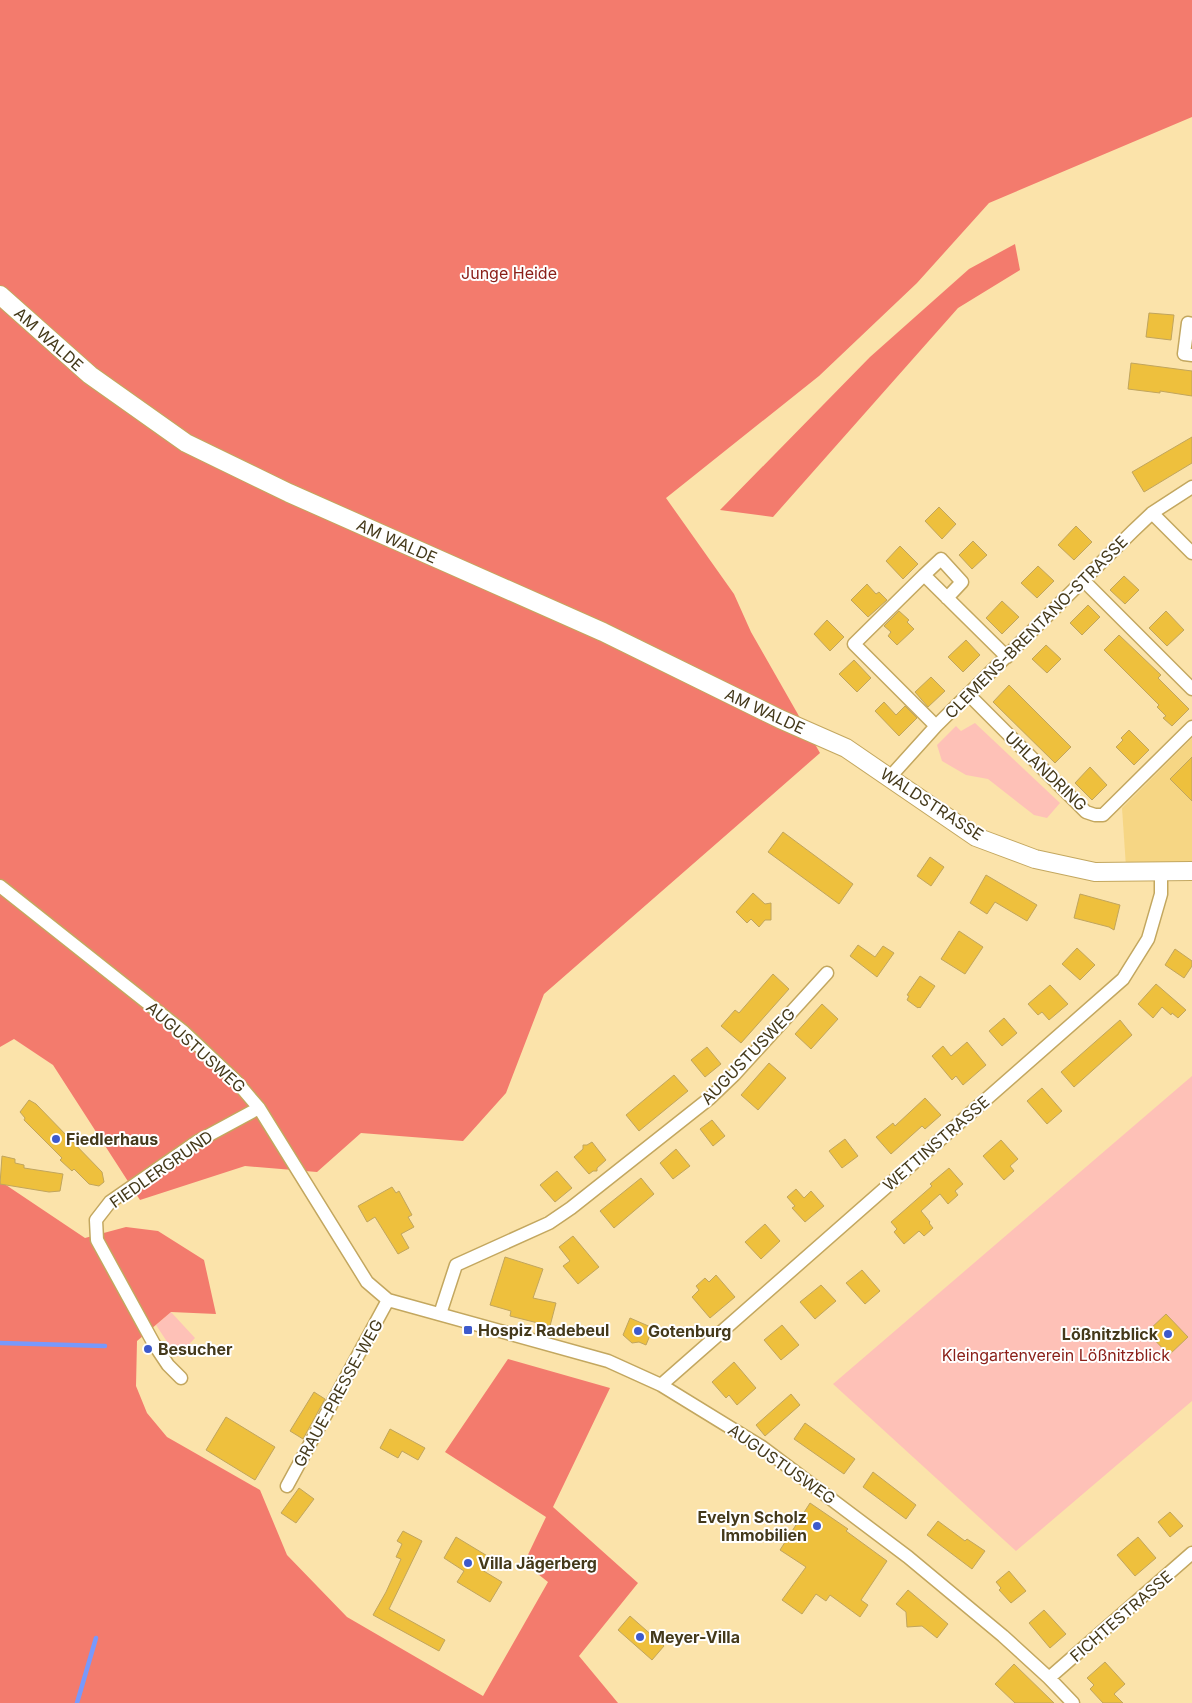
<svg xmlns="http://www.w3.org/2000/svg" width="1192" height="1703" viewBox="0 0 1192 1703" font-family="Inter,sans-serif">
<rect width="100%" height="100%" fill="#fbe3aa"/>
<path fill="#f6d684" d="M1192 738V864L1126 867 1122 808Z"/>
<path fill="#fec1b7" d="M975 723 1060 803 1047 818 1034 815 988 779 966 775 942 761 937 745 956 726 961 731Z
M1192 1076V1401L1016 1551 833 1384Z
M171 1312 195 1338 177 1357 156 1325Z"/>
<path fill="#f37b6d" d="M0 0H1192V117L989 203 917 283 819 376 666 498 734 594 751 632 820 753 544 994 506 1093 463 1141 361 1133 317 1172 245 1166 140 1200 53 1065 14 1039 0 1047Z
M1015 244 1020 270 958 308 773 517 720 510 870 357 969 269Z
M0 1181 85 1238 126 1227 158 1231 204 1260 216 1314 171 1312 137 1341 136 1386 147 1413 167 1437 260 1490 287 1555 347 1617 483 1696 548 1582 524 1563 546 1517 445 1452 508 1359 610 1388 553 1507 638 1583 579 1656 618 1703H0Z"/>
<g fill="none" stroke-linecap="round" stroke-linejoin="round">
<path stroke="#7899fc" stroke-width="4.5" d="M0 1343 105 1346
M77 1703 96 1638"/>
</g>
<path fill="#eec03d" stroke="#c1a55d" d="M1149 313 1174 315 1171 340 1146 337Z
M1131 363 1192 371V396L1160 391V393L1128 389Z
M1192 437V463L1144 492 1132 472Z
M939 507 956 524 942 539 925 521Z
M1076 526 1092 542 1074 560 1058 545Z
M973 541 987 555 972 569 959 555Z
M900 546 918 564 903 579 886 561Z
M1038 566 1054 581 1037 598 1021 583Z
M1124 576 1139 590 1125 604 1110 590Z
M867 584 876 594 879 592 887 600 868 617 851 600Z
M1002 601 1019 617 1002 634 986 618Z
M1088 605 1100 617 1082 635 1070 623Z
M899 611 909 620 907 622 914 629 897 645 888 636 891 632 884 626Z
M1166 611 1184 630 1167 646 1149 628Z
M827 620 844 637 830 651 814 634Z
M1119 635 1161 675 1158 678 1189 709 1172 726 1163 718 1166 716 1157 707 1159 705 1104 650Z
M966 640 980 655 963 672 948 657Z
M1046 645 1061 659 1047 673 1032 659Z
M854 660 871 678 857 692 839 674Z
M931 677 945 691 928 707 915 692Z
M1009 685 1071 747 1055 763 993 702Z
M884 702 896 715 905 706 917 718 899 736 875 711Z
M1129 730 1149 750 1134 765 1116 747 1123 740 1121 738Z
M1192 757V801L1170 779Z
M1090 767 1107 785 1092 800 1075 783Z
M783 832 853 884 839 904 768 852Z
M930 857 944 867 931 886 917 876Z
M986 875 1037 905 1027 921 995 902 987 914 970 903Z
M753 893 765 904 771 903V920H765L759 927 751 919 747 923 736 912Z
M1080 894 1120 905 1114 930 1109 927 1074 918Z
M959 931 983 947 965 974 941 959Z
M858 945 875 957 883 946 894 953 877 977 850 956Z
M1077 948 1095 965 1080 980 1062 964Z
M1175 949 1192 961V966L1184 978 1165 965Z
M773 974 789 989 741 1043 721 1026 735 1010 739 1013Z
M920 976 935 986 920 1008 919 1007 918 1008 907 1000 909 996 907 995Z
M1156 984 1186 1010 1178 1018 1172 1013 1171 1015 1162 1007 1153 1018 1138 1004Z
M1050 985 1068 1004 1049 1020 1042 1012 1038 1015 1028 1004Z
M822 1004 838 1019 811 1049 795 1034Z
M1004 1018 1017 1033 1002 1046 989 1031Z
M1120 1020 1132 1035 1074 1087 1061 1072Z
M967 1042 986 1065 963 1085 956 1076 952 1080 932 1056 943 1046 951 1056Z
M707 1047 721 1064 705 1077 691 1060Z
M769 1063 786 1078 758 1110 741 1095Z
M674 1075 688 1091 639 1131 626 1115Z
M1042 1088 1062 1111 1047 1124 1027 1101Z
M925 1098 941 1115 925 1129 922 1126 891 1154 876 1137 893 1123 895 1126Z
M29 1100 36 1104 102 1172 104 1182 99 1186 89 1184 74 1169 72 1171 60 1160 62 1158 24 1120 25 1118 20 1112Z
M712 1120 725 1136 713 1146 700 1129Z
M845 1139 858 1156 842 1168 829 1151Z
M1001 1140 1018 1159 1010 1166 1014 1171 1004 1180 983 1156Z
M592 1142 606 1160 597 1168V1171H593L589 1174 574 1157 583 1149V1145H587Z
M676 1149 690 1166 673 1179 660 1163Z
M2 1156 15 1159V1163L24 1165V1168L63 1174 60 1191 49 1192 0 1184Z
M949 1168 963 1184 955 1191 958 1195 948 1204 940 1194 921 1211 930 1222 929 1223 933 1228 924 1236 919 1231 904 1244 894 1232 897 1229 891 1222 932 1186 930 1184Z
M557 1171 572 1188 555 1202 540 1185Z
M641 1178 654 1194 614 1228 600 1211Z
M392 1187 396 1193 399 1191 412 1215 408 1217 414 1227 401 1234 409 1248 398 1254 375 1217 367 1222 358 1206Z
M796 1189 804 1198 811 1191 824 1206 805 1222 792 1208 795 1206 787 1197Z
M765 1224 780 1241 761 1259 745 1242Z
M573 1236 599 1267 578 1284 563 1266 570 1261 559 1247Z
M505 1257 543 1269 533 1298 556 1303 550 1326 510 1316 511 1311 490 1305Z
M862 1270 880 1291 865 1304 846 1283Z
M716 1275 735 1297 710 1318 692 1297 699 1290 696 1286 705 1278 709 1282Z
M821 1285 836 1301 815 1319 800 1302Z
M1166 1314 1188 1337 1169 1355 1147 1332Z
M630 1318 653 1328 646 1345 639 1342 632 1343 623 1335Z
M782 1325 799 1345 781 1360 764 1340Z
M734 1362 756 1388 737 1405 729 1395 726 1398 712 1382Z
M314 1392 325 1399 303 1439 290 1431Z
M791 1394 800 1405 765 1436 756 1425Z
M226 1417 275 1447 255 1480 206 1450Z
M805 1423 855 1459 844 1474 794 1439Z
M390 1429 425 1448 418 1460 402 1451 398 1458 380 1448Z
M873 1472 916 1505 906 1519 863 1487Z
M299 1488 314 1499 296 1523 281 1513Z
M810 1503 848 1529 846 1531 887 1561 861 1600 868 1605 860 1617 830 1595 826 1601 816 1594 802 1614 782 1600 806 1567 780 1550Z
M1170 1512 1183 1526 1170 1537 1158 1522Z
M938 1521 965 1541 967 1539 985 1551 972 1569 927 1535Z
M403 1531 422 1541 389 1609 445 1640 439 1651 373 1615 386 1592 401 1559 396 1557 402 1544 397 1541Z
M456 1537 489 1557 482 1570 502 1582 490 1602 457 1582 464 1571 444 1558Z
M1138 1537 1156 1558 1135 1576 1117 1555Z
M1009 1571 1026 1591 1011 1603 999 1590 1001 1588 996 1582Z
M908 1590 948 1624 937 1638 922 1626 907 1627 906 1612 896 1604Z
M1044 1610 1066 1634 1050 1648 1029 1623Z
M630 1616 664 1646 652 1660 618 1630Z
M1105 1662 1125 1684 1114 1694 1123 1703H1103L1090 1689 1094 1685 1087 1678Z
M1014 1664 1054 1703H1015L995 1684Z"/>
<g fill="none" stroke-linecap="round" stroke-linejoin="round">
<defs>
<path id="street" d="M1192 324 1188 323 1184 354 1192 355
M1152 513 1192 553
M924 575 941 559 962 582 947 598
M1083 580 1192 689
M968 694 1086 812 1095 815H1103L1192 727
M936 726 854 644 924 575 1007 657
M890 777 936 726 1133 531 1152 513 1192 487
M0 886 184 1032 236 1081 259 1108 367 1282 388 1300 608 1361 661 1385 762 1447 908 1557 1003 1636 1049 1678 1073 1703
M440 1314 456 1265 549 1223 571 1208 710 1098 735 1074 827 973
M181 1378 168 1365 154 1344 97 1240 96 1220 110 1202 198 1141 259 1108
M661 1385 1123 979 1148 939 1161 894V872
M287 1486 388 1300
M1049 1678 1192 1553"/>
<path id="secondary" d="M0 295 90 375 186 443 289 493 603 632 780 719 846 748 976 837 1035 859 1095 872 1192 871"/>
</defs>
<use href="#street" stroke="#c3a75f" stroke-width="15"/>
<use href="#secondary" stroke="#c3a75f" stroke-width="20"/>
<use href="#street" stroke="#fff" stroke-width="12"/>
<use href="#secondary" stroke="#fff" stroke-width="18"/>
</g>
<g fill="#3d5acc" stroke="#fff" stroke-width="2">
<circle cx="56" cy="1139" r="5"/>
<rect x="463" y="1325" width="10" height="10" rx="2.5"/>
<circle cx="638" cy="1331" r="5"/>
<circle cx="1168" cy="1334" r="5"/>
<circle cx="148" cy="1349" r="5"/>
<circle cx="817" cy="1526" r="5"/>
<circle cx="468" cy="1563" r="5"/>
<circle cx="640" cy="1637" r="5"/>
</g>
<g text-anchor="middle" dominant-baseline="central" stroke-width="4" stroke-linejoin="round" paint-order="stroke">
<g font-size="16" fill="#8b2019" stroke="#fff">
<text x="509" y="273">Junge Heide</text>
<text x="1056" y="1355">Kleingartenverein Lößnitzblick</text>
</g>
<g font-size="16" fill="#44391a" stroke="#fff">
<text transform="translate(49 339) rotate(42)">AM WALDE</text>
<text transform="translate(397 541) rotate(24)">AM WALDE</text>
<text transform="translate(1036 627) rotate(-45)">CLEMENS-BRENTANO-STRASSE</text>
<text transform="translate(765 711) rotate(25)">AM WALDE</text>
<text transform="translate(1046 771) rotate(44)">UHLANDRING</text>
<text transform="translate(932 804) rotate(33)">WALDSTRASSE</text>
<text transform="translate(196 1047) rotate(42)">AUGUSTUSWEG</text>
<text transform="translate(748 1056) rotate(-46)">AUGUSTUSWEG</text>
<text transform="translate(936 1143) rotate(-41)">WETTINSTRASSE</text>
<text transform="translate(161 1169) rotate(-35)">FIEDLERGRUND</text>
<text transform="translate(338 1393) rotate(-61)">GRAUE-PRESSE-WEG</text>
<text transform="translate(782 1464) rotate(35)">AUGUSTUSWEG</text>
<text transform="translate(1121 1616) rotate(-41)">FICHTESTRASSE</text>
</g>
<g font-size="16" font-weight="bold" fill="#44391a" stroke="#fff" text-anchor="start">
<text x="66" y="1139">Fiedlerhaus</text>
<text x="478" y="1330">Hospiz Radebeul</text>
<text x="648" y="1331">Gotenburg</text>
<text x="1158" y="1334" text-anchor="end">Lößnitzblick</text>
<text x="158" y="1349">Besucher</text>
<text x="807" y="1517" text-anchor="end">Evelyn Scholz<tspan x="807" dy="18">Immobilien</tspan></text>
<text x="478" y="1563">Villa Jägerberg</text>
<text x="650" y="1637">Meyer-Villa</text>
</g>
</g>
</svg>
